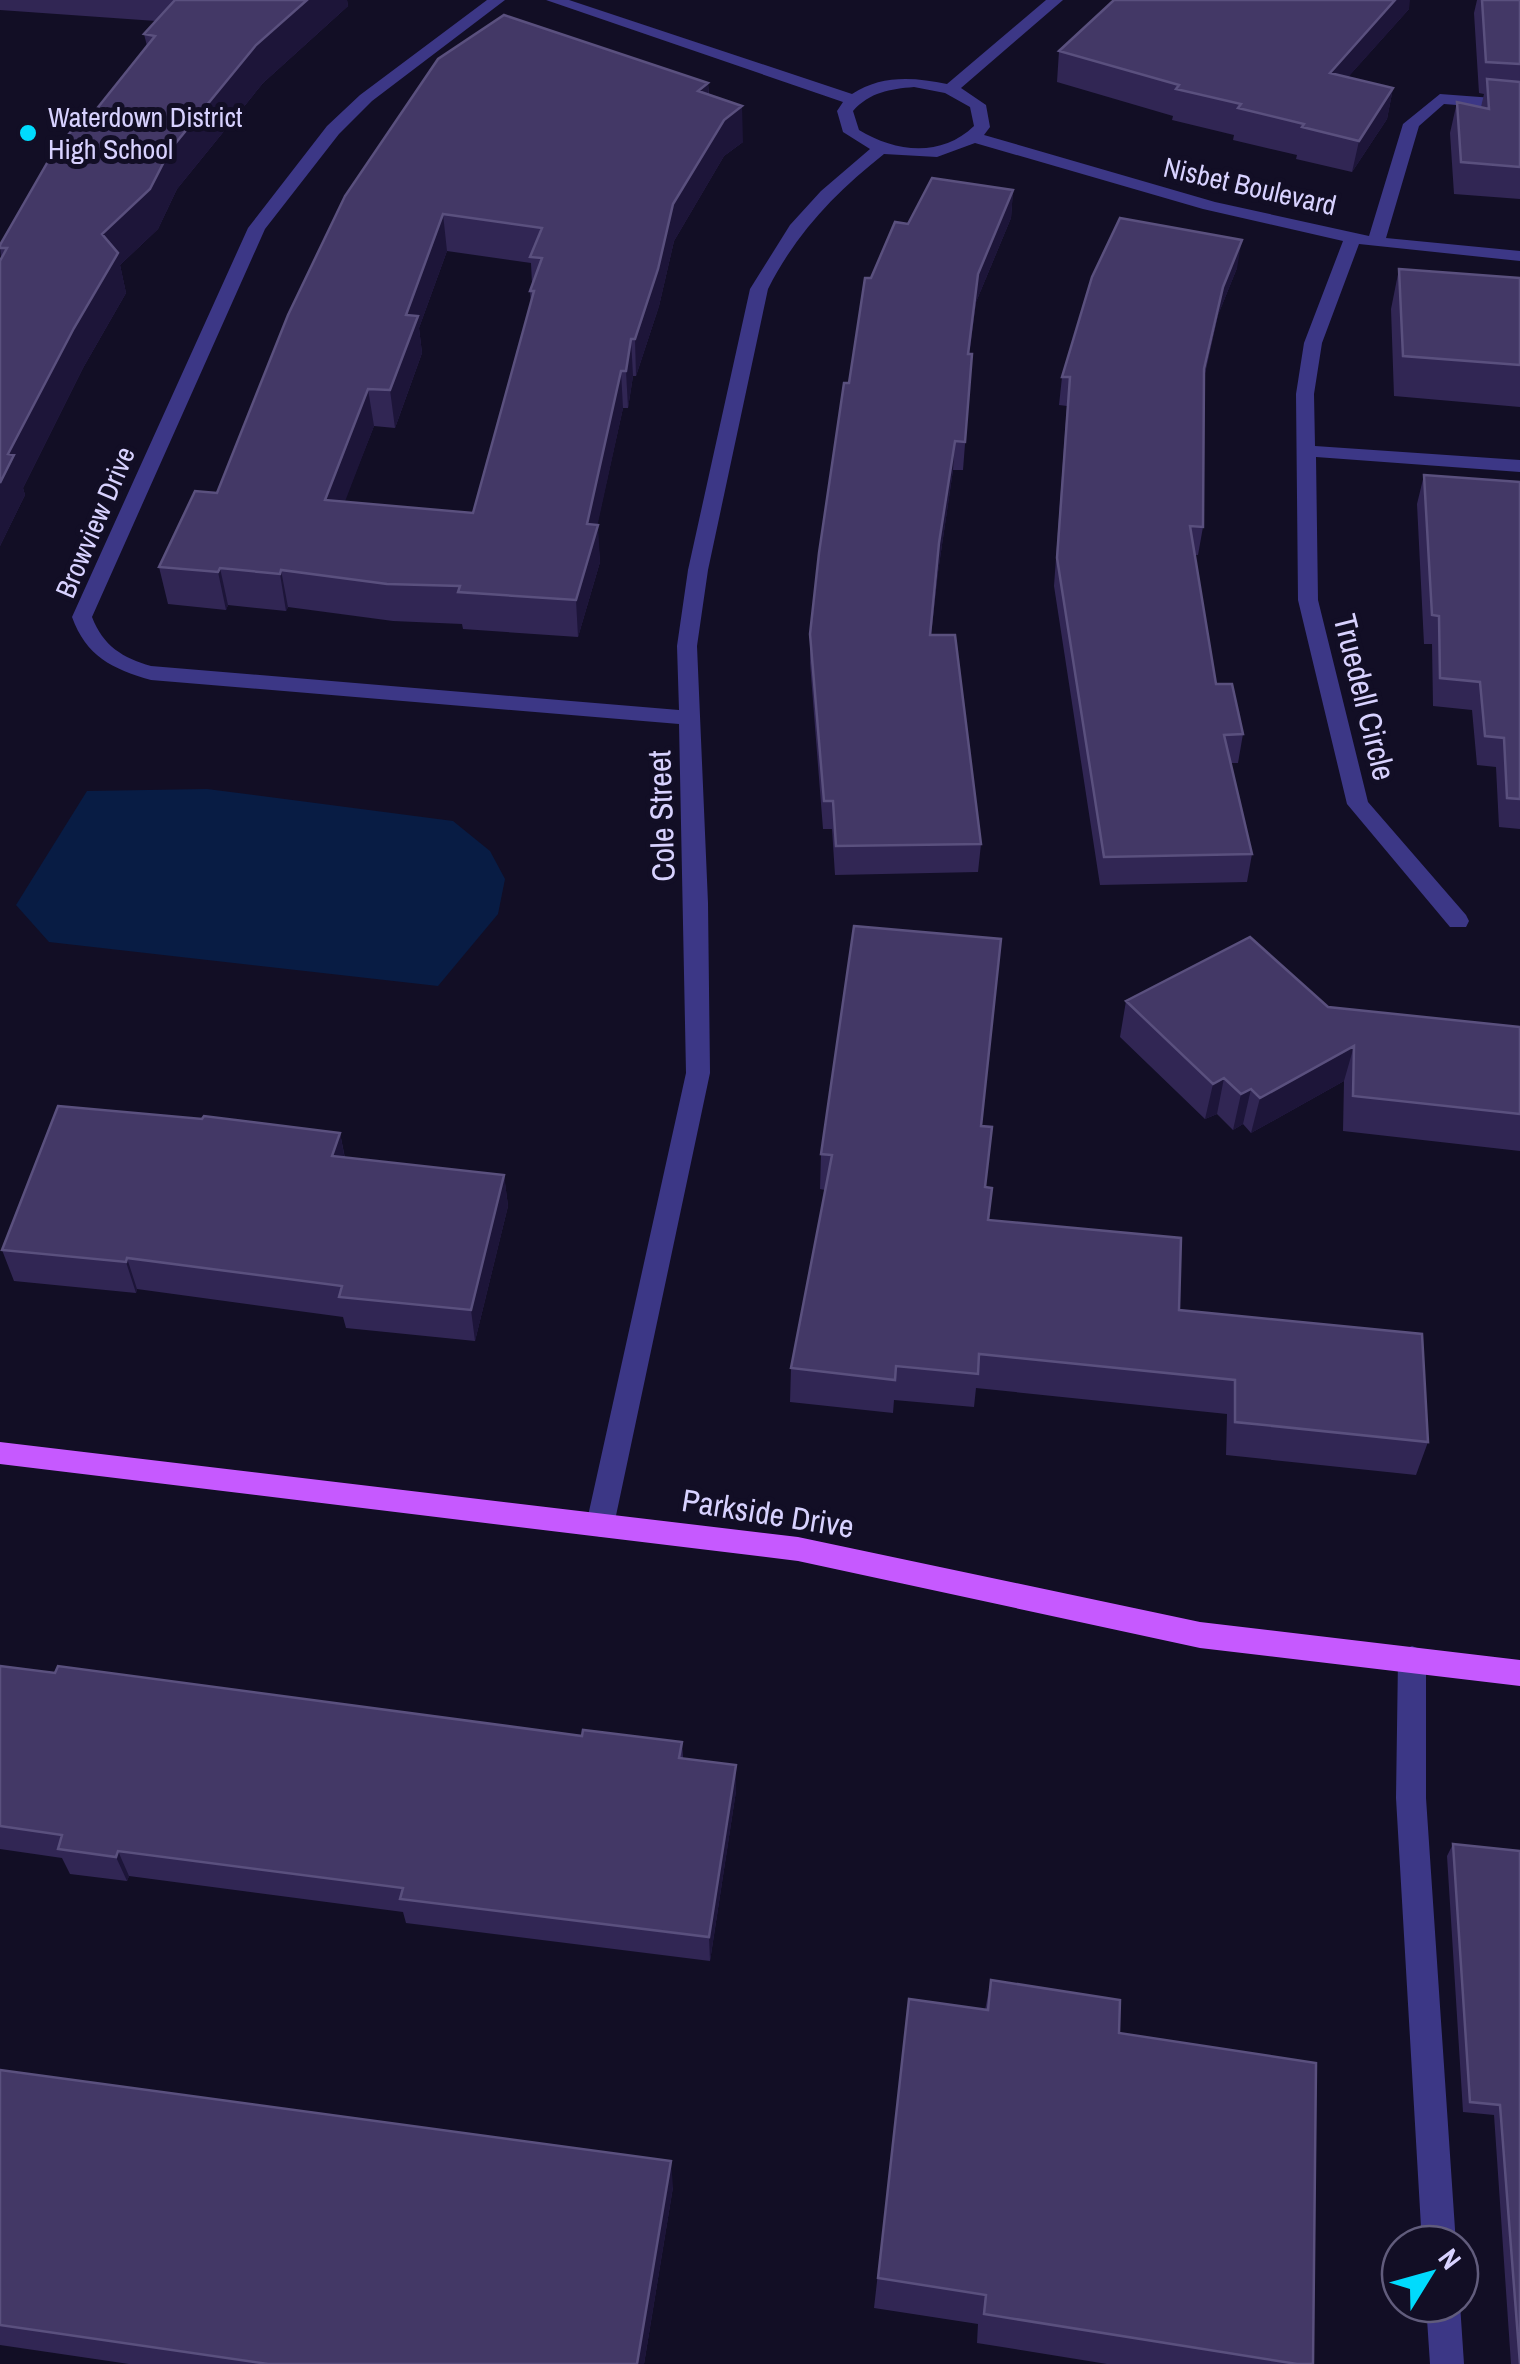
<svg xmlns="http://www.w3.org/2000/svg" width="1520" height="2364" viewBox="0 0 1520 2364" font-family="'Archivo Narrow',sans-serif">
<rect width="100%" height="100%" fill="#120e25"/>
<path fill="#081c44" d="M207 789 453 821 490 851 505 879 498 914 438 986 49 942 16 905 87 791Z"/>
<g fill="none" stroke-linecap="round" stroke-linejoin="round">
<path fill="#3c3786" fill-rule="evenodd" d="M487 0H505L372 101 339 134 265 229 92 617C103 646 123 658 151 666L679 710 677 646 688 570 750 289 790 225 821 191 870 149 843 132 837 111 843 102 546 0H569L852 94C881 75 913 77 947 84L1046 0H1063L961 88 986 105 990 127 984 135 1215 202 1369 236 1403 124 1440 94 1520 100V110L1444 104 1419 126 1386 238 1520 251V261L1359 244 1322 343 1314 394 1315 446 1520 460V472L1316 457 1318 600 1368 802 1466 915 1469 921 1466 927H1450L1347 804 1298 600 1296 394 1304 343 1343 241 1203 209 975 143 937 157 884 154C836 192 796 233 768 289L708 570 697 646 708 903 710 1073 614 1525 610 1533 600 1537 590 1533 586 1525 686 1073 679 724 151 680C112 669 86 656 72 617L248 228 327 126 360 95ZM914 87 945 93 970 107 974 126C941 158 895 152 859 130L853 111C870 92 890 89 914 87Z
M1412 1646 1422 1650 1426 1659V1798L1456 2244H1422L1396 1798 1398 1659 1402 1650Z
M1426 2304H1460L1464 2364H1430Z"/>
<path fill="#c659ff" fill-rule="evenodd" d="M0 1442 798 1537 1200 1622 1520 1660V1686L1200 1648 798 1561 0 1464Z"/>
</g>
<path fill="#312654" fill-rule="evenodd" d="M0 0H347L348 6 263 83 177 189 158 229 120 265 126 293 83 368 23 488 25 495 0 546 1 258 0 245 87 121 147 46 144 34 156 21 0 10Z
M1477 0H1520V199L1454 194 1450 133 1457 102 1481 107 1484 94 1479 93 1474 13Z
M1409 9 1348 77 1393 88 1387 119 1352 172 1296 159 1297 155 1233 140 1234 135 1172 120 1173 116 1057 82 1059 51Z
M708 83 709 95 743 142 724 156 674 241 659 306 636 376H633L628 408H623L597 525 600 562 578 637 463 629 462 624 393 621 288 607 286 611 228 605 226 610 168 604 159 567 217 493 345 196ZM447 251 531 263 532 284 530 291 531 303 473 513 344 502 374 426 395 428 422 353 419 328Z
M1013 190 1011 218 976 302 969 354H972L963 470H953L938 572 931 635 981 844 978 872 835 875 832 829H823L810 663V634L849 383 871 278Z
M1237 268 1218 315 1204 378 1203 527 1198 555H1195L1216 684 1243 734 1238 763H1231L1252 854 1247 882 1100 885 1054 586 1067 406 1059 405 1062 377Z
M1399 269 1520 278V407L1394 396 1391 309Z
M1424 475 1520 482V829L1499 827 1496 767 1477 765 1472 710 1433 706 1432 644H1424L1417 504Z
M1126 1001 1328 1007 1520 1027V1151L1343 1131 1344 1081 1251 1133 1243 1124 1233 1130 1217 1114 1205 1119 1120 1037Z
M981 1126 988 1220 1179 1310 1428 1442 1416 1475 1226 1455 1227 1414 976 1388 974 1407 894 1400 893 1413 790 1402 791 1368 825 1190 820 1189 821 1154Z
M340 1133 345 1158 504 1175 508 1206 475 1341 346 1328 343 1317 137 1289 136 1293 14 1281 2 1250Z
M0 1666 582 1736 682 1742 683 1758 736 1791 710 1961 406 1923 403 1912 129 1876 127 1881 70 1874 62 1858 0 1849Z
M1453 1844 1520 1851V2364H1511L1494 2115 1463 2112 1447 1856Z
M991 1980 1119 2033 1313 2364H1107L977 2343 978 2324 874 2308 909 1999 985 2010Z
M0 2070 673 2187 644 2364H129L0 2345Z"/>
<path fill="#1d1539" d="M307 0H347L348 6 263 83 177 189 158 229 120 265 126 293 83 368 23 488 25 495 0 546V483L8 454 102 234 256 45Z
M1395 0H1410L1409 9 1324 104 1330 73Z
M708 83 709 119 698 91Z
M1393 88 1387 119 1352 172 1359 141Z
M742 106 743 142 724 156 674 241 659 306 636 376 635 339 673 204 724 120Z
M1013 190 1011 218 976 302 966 382 978 274Z
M443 214 447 251 419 328 422 353 395 428 390 390 406 315Z
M1242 240 1237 268 1218 315 1199 397 1204 369 1223 287Z
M631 339 633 376 628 408 626 371Z
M621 371 623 408 596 532 598 525 600 562 578 637 576 600 587 524Z
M368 389 374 426 331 538 325 500Z
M955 441 953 470 938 572 928 664 939 543Z
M220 568 228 605 226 610 218 572Z
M281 570 288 607 286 611 280 574Z
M1354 1046 1344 1081 1251 1133 1260 1098Z
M1224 1078 1217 1114 1205 1119 1213 1084Z
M1251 1089 1243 1124 1233 1130 1241 1094Z
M340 1133 346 1165 332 1156Z
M504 1175 508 1206 475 1341 471 1310Z
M127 1258 137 1289 136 1293 126 1262Z
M736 1765V1791L710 1961 709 1937Z
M118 1851 129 1876 127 1881 116 1857Z
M671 2161 673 2187 644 2364H637Z"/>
<path fill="#433866" stroke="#5a507e" stroke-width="2.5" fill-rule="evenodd" d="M175 0H307L256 45 170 150 150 189 102 234 118 253 74 328 8 454 14 455 0 483V261L7 248H0V245L54 151 81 120 87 121 155 36 144 34Z
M1114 0H1395L1330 73 1393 88 1359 141 1302 127 1304 124 1238 108 1241 104 1176 89 1179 85 1059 51Z
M1482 0H1520V64L1486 62Z
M504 15 708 83 698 91 742 106 724 120 673 204 658 269 635 339H631L626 371H621L587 524 598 525 576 600 458 592 460 586 387 584 281 570 280 574 220 568 218 572 159 567 195 491 217 493 288 315 345 196 438 59ZM443 214 542 228 530 257 542 258 530 291H534L473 513 325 500 368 389 390 390 418 316 406 315Z
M1487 79 1520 82V167L1461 162 1457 102 1489 109Z
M932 178 1013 190 978 274 968 354H972L965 442 955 441 939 543 930 635H955L981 844 836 846 833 801H824L810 634 819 553 844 383H849L865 278H871L895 222 908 224Z
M1120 218 1242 240 1223 287 1204 369 1203 527 1190 526 1216 684H1232L1243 734 1224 735 1252 854 1104 857 1057 558 1070 377H1062L1092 277Z
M1399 269 1520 278V365L1403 356Z
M1424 475 1520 482V799L1507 798 1504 738 1485 736 1480 682 1440 678 1439 616 1432 615Z
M854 926 1001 939 981 1126 992 1127 985 1187 992 1188 988 1220 1181 1238 1179 1310 1422 1334 1428 1442 1235 1422V1380L979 1354 978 1374 896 1366 895 1380 791 1368 832 1155 821 1154Z
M1250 937 1328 1007 1520 1027V1114L1353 1096 1354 1046 1260 1098 1251 1089 1241 1094 1224 1078 1213 1084 1126 1001Z
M58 1106 202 1119 204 1116 340 1133 332 1156 504 1175 471 1310 339 1297 342 1286 127 1258 126 1262 2 1250Z
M0 1666 55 1673 58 1666 582 1736 583 1730 682 1742 679 1758 736 1765 709 1937 400 1899 403 1888 118 1851 116 1857 58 1849 62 1835 0 1826Z
M1453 1844 1520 1851V2364L1500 2105 1470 2102Z
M991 1980 1120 2000 1119 2033 1316 2063 1313 2364H1297L984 2314 986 2295 878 2278 909 1999 988 2010Z
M0 2070 671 2161 637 2364H268L0 2325Z"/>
<circle fill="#00dbfd" stroke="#120e25" stroke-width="4" cx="28" cy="133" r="10"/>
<g text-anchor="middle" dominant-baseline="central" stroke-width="10" stroke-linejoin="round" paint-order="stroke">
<g font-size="28" fill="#d8d2ff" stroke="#120e25" text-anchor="start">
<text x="48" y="117">Waterdown District<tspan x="48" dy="32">High School</tspan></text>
</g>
<g font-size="28" fill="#d8d2ff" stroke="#120e25">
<text transform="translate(1250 186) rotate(13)">Nisbet Boulevard</text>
<text transform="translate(95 522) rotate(-67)">Browview Drive</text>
</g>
<g font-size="32" fill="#d8d2ff" stroke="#120e25">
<text transform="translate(1365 697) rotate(76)">Truedell Circle</text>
<text transform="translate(661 816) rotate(-92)">Cole Street</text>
<text transform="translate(768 1513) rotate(9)">Parkside Drive</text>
</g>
</g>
<g transform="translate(1430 2274) rotate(53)"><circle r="48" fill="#120e25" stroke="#615c7c" stroke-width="2.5"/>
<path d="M0-8L18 38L0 25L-18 38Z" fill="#00dbfd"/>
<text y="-15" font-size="28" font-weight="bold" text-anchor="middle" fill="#d8d2ff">N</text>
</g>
</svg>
